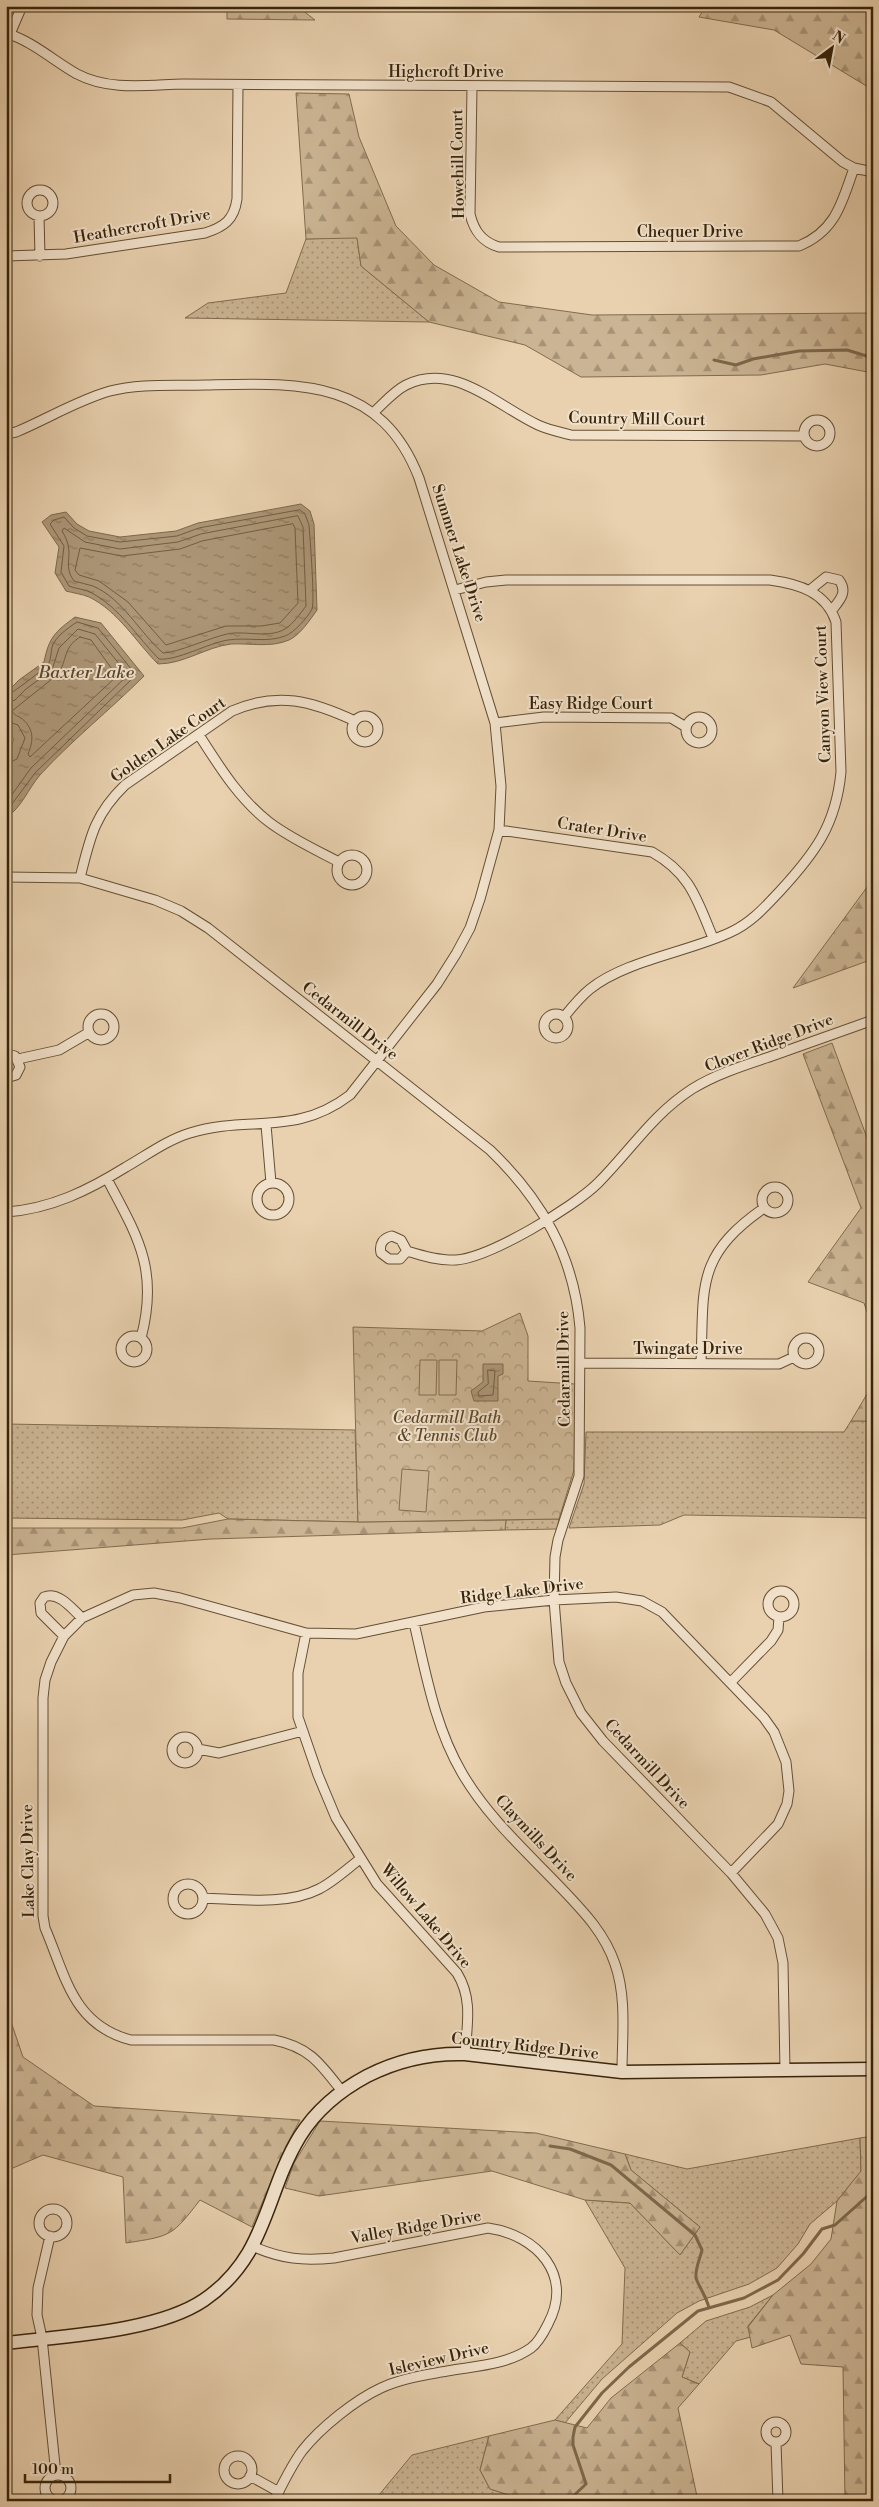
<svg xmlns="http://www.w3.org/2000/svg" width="879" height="2507" viewBox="0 0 879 2507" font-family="'Libre Bodoni',serif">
<defs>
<pattern id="grass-dots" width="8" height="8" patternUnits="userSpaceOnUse" patternTransform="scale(1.25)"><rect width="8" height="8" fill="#cbb493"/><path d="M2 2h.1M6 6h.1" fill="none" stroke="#a69276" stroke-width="1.8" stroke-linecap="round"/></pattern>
<pattern id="forest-firs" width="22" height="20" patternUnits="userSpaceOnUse" patternTransform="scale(1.25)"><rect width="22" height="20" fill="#cbb493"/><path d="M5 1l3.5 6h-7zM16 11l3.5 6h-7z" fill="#a69276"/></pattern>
<pattern id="park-crowns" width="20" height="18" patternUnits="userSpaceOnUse" patternTransform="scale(1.25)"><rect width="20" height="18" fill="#cbb493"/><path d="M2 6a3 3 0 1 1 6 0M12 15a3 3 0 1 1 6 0" fill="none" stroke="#a69276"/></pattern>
<pattern id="water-ripples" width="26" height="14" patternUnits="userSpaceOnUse" patternTransform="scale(1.25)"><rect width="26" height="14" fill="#ac9677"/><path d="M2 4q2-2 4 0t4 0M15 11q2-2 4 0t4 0" fill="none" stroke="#8d7a60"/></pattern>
</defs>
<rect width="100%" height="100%" fill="#e9d1af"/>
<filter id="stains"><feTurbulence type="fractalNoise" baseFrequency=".004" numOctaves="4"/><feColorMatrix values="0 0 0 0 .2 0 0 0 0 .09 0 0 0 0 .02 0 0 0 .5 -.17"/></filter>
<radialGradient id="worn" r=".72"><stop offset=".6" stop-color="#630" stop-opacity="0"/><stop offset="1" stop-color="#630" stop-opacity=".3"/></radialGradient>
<path fill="url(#grass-dots)" stroke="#816c4e" d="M357 237 361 266 429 322 185 318 208 303 286 293 306 239Z
M851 1421H873V1518L684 1515 660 1525 569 1528 584 1484 586 1432H844Z
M6 1424 355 1430 358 1522 228 1519 219 1513 182 1520 6 1518Z
M559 1519 557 1529 505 1530 506 1520Z
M860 2138 861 2172 837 2201 810 2224 798 2244 777 2268 749 2284 699 2301 677 2313 602 2379 565 2423 555 2420 622 2344 625 2268 585 2200 630 2203 680 2255 700 2227 631 2170 625 2154 687 2169Z
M773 2295 748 2326 751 2337 736 2341 699 2384 682 2377 690 2352 680 2343 706 2321 750 2307Z
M489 2436 480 2470 490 2489 528 2501H374L412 2455Z"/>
<path fill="url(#forest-firs)" stroke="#816c4e" d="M227 6H297L315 20 227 19Z
M706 6H848L873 13V90L774 30 699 17Z
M296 93 349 94 359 137 396 226 434 265 499 302 592 315 873 313V373L825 364 761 375 581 377 525 345 429 322 361 266 357 238 306 239Z
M873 879V959L793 988Z
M832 1043 873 1154V1330L864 1303 808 1282 861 1208 803 1054Z
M873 1384V1421H851Z
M228 1519 358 1522 506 1520 505 1530 211 1539 6 1555V1528H182Z
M6 2007 23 2057 94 2106 300 2120 286 2146 252 2227 200 2200C172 2236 172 2236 126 2243L123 2177 43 2155 6 2171Z
M320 2121 536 2133 625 2154 631 2170 700 2227 680 2255 630 2203 585 2200 492 2171 319 2196 285 2188 294 2163Z
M873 2136V2501H845L843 2367 801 2364 790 2335 752 2348 748 2327 773 2295 811 2264 831 2239 837 2201 861 2171 860 2138Z
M680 2343 690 2352 682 2377 699 2384 678 2408 698 2501H528L490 2489 480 2470 489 2436 555 2420 587 2428 611 2398Z"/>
<path fill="url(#park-crowns)" stroke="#816c4e" d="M520 1313 528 1336V1381L575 1384 574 1470 559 1519 358 1522 353 1327 482 1331Z"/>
<path fill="#cbb493" stroke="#816c4e" d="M420 1360H437L436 1395H419Z
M439 1360H457L456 1395H439Z
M402 1469 429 1471 426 1512 399 1510Z"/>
<path fill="url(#water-ripples)" stroke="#7d684b" d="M301 504 310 511 314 524 317 610C310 620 300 635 289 640 271 648 249 643 231 644 206 647 184 664 158 664 136 642 118 611 89 597 82 594 73 593 66 591L55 573 59 547 42 522 51 515 66 512 77 524 89 531 120 537 176 531 198 523Z
M75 617 101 623 144 676C110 710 72 740 40 775 28 789 22 807 6 818V757L14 739 6 731V693L19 680 44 662C49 637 55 632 75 617Z
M483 1364H503V1374L498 1376V1401H474L471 1391 483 1382Z"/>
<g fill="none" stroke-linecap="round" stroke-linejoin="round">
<path stroke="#725d40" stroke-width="1" d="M300 510 305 514 309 525C310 538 315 602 312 609 308 617 294 633 285 636 267 643 247 637 228 640 208 643 177 661 159 659 137 637 120 608 92 593 85 589 76 589 69 586L61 572 64 546 50 524 54 520 64 517 74 528 87 536 120 542 177 536 199 528Z
M298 516 303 527 306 606C300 614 293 624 285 629 268 639 244 630 227 634 209 638 177 653 163 653 139 632 123 599 93 586 87 584 80 583 74 581 61 563 77 555 62 531L64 528 85 542 120 549 178 542 201 534Z
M293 524 295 528 298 603 280 623 261 626H226L166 645 128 602 99 581 79 575 75 570 80 548 122 556 180 549 202 541Z
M80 637 91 640 117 676 30 757 28 754C34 740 34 728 21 718 16 715 14 715 12 711L57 675C68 661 62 648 80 637Z
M6 696C9 696 47 667 49 663 51 658 51 652 52 647 55 637 68 628 77 622L98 628 136 675 35 773 6 812
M6 703 15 700 26 689 52 670 59 648 78 629 95 634 128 675 31 768 6 803
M6 721 18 725 25 738 17 759 6 764
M488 1370 495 1371 493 1395 479 1396 478 1392 488 1384Z"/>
<path stroke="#7d684b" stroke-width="3" d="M714 360 736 365 753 359 799 351 847 350 873 358
M550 2146 570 2149 611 2165 695 2235 702 2250C700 2259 695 2268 696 2278 697 2283 707 2298 709 2308
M568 2501 586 2484 573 2445V2437L575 2427 602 2393 629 2367 698 2311 744 2298 778 2280 803 2254 822 2229 835 2225 873 2191"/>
<defs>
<path id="street" d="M6 33C32 41 54 61 77 74 109 91 147 85 183 84L729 87 771 102 843 162 854 168 873 172
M10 34 22 6
M472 87 470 214C474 231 482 242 499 247L799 246C836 231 842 202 854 168
M27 203a13 13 0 1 1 26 0a13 13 0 1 1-26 0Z
M39 216 40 256
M6 256 66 254 205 233C224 227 234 220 237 199L238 85
M374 412C384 403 394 391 406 385 454 361 497 406 538 425 549 430 560 432 571 435L804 436
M804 433a13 13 0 1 1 26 0a13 13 0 1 1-26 0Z
M6 434 16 432C47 419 78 400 110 391 140 383 174 386 205 385 296 383 380 377 419 478L495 723 501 786 499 830 480 899 470 928 456 954 437 984 350 1095C295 1137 248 1115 190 1133 167 1140 147 1155 126 1167 89 1190 51 1209 6 1212
M455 590 486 582 506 580H770C799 584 826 592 836 622L841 772C836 825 815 853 780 891 765 907 751 923 731 932 689 952 626 960 590 989 580 997 572 1007 564 1017
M810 590 826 577 839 580C848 592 840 600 832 610
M352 729a13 13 0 1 1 26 0a13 13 0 1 1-26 0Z
M686 730a13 13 0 1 1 26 0a13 13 0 1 1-26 0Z
M495 723 544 717 671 718 686 727
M199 735C219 766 239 799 269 822 290 838 316 850 339 862
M499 830 652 852C691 874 697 900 713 938
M337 870a15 15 0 1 1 30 0a15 15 0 1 1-30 0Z
M6 877 80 878 155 900 181 911 208 928 490 1150C541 1199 574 1255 580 1328L579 1476 558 1540 555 1557 554 1600 559 1662 566 1683 581 1713 603 1741 731 1873 765 1914 778 1938 783 1963 785 2071
M80 878C90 838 94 815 125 785L232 711C278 691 312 701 355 721
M88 1027a13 13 0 1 1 26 0a13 13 0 1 1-26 0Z
M544 1026a12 12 0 1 1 24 0a12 12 0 1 1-24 0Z
M6 1054 15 1056 20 1067 16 1075 6 1078
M18 1059 59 1050 88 1033
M266 1125 271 1183
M107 1179C138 1237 159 1270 141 1338
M257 1199a16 16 0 1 1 32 0a16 16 0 1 1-32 0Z
M762 1200a13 13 0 1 1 26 0a13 13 0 1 1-26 0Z
M407 1251 400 1259H389L381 1253C379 1244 383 1238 392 1236L401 1240 407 1251C423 1256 440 1261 456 1260 489 1258 574 1207 598 1183 631 1150 652 1115 692 1089 716 1074 745 1065 772 1056 806 1044 839 1032 873 1020
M121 1349a13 13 0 1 1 26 0a13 13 0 1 1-26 0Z
M793 1351a13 13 0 1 1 26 0a13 13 0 1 1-26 0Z
M581 1363 779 1364 794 1357
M701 1363C704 1287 695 1256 764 1208
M768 1604a13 13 0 1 1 26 0a13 13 0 1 1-26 0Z
M414 1623C426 1674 435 1727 462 1773 488 1818 528 1853 563 1890 584 1912 605 1934 615 1964 627 1998 622 2037 622 2072
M306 1633 298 1673V1717L318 1775 336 1818 377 1884 457 1973C473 1999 467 2025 465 2054
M64 1636 41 1613 40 1603 44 1597C59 1591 72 1609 82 1618
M731 1682 771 1641 778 1630 779 1617
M172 1750a13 13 0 1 1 26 0a13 13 0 1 1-26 0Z
M198 1749 219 1753 303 1731
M173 1899a15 15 0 1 1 30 0a15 15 0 1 1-30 0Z
M203 1898C239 1899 286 1906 319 1889 333 1882 347 1869 360 1859
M341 2090C320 2063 309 2047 274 2040H131C73 2025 66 1977 45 1928L43 1916V1698L45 1680 51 1662 64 1636 82 1618 133 1595 154 1593 180 1598 306 1633 356 1634 484 1607 554 1600 616 1597 642 1601 662 1612 764 1718 774 1732 786 1762 789 1791 787 1804 778 1824 731 1873
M39 2223a14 14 0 1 1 28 0a14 14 0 1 1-28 0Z
M50 2236 38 2288 37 2315 42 2338 56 2475
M254 2247C283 2259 302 2261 334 2258L488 2228C537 2235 574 2275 548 2324 544 2332 538 2343 531 2348 507 2365 475 2366 447 2371 426 2375 402 2378 381 2388 355 2400 320 2428 302 2451 291 2466 282 2485 274 2501
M766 2432a10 10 0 1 1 20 0a10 10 0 1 1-20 0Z
M776 2443 778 2501
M224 2470a14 14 0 1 1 28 0a14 14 0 1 1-28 0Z
M45 2488a13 13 0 1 1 26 0a13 13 0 1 1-26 0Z
M250 2476 279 2492"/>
<path id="secondary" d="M6 2343C64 2336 157 2332 204 2300 268 2256 264 2195 300 2136 317 2109 339 2091 367 2076 398 2060 430 2053 465 2054L622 2072 873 2069"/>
</defs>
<use href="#street" stroke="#644f33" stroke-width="11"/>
<use href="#secondary" stroke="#37240a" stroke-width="15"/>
<use href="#street" stroke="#f1e1cb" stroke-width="9"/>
<use href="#secondary" stroke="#f1e1cb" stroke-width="12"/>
</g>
<g text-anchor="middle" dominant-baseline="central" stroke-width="4" stroke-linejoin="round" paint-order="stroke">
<g font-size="16" fill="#37240a" stroke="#f1e1cb">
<text x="446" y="72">Highcroft Drive</text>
<text transform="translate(458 164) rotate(-91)">Howehill Court</text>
<text transform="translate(142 226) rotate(-10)">Heathercroft Drive</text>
<text x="690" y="232">Chequer Drive</text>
<text transform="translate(637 419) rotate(1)">Country Mill Court</text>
<text transform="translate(459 553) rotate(72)">Summer Lake Drive</text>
<text transform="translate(823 694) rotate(-92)">Canyon View Court</text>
<text x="591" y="704">Easy Ridge Court</text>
<text transform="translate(168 740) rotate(-35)">Golden Lake Court</text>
<text transform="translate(602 830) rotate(9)">Crater Drive</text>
<text transform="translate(350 1021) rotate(38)">Cedarmill Drive</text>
<text transform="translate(769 1043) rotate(-21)">Clover Ridge Drive</text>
<text x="688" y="1349">Twingate Drive</text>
<text transform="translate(564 1369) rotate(-91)">Cedarmill Drive</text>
<text transform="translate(522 1591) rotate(-7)">Ridge Lake Drive</text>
<text transform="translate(647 1764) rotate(47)">Cedarmill Drive</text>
<text transform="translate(536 1838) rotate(47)">Claymills Drive</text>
<text transform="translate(28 1861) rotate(-91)">Lake Clay Drive</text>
<text transform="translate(426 1916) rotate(50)">Willow Lake Drive</text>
<text transform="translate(525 2046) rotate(6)">Country Ridge Drive</text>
<text transform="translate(416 2227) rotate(-10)">Valley Ridge Drive</text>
<text transform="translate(439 2359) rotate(-13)">Isleview Drive</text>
</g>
<g font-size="16" font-style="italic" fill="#5c482c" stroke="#f1e1cb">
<text x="447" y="1418">Cedarmill Bath<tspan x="447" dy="18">&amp; Tennis Club</tspan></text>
</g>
<g font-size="18" font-style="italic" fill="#5a462b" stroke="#f1e1cb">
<text x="86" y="672">Baxter Lake</text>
</g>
</g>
<rect width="879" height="2507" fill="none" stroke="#e9d1af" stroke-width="25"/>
<rect x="8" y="8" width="864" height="2492" fill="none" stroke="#37240a" stroke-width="2.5"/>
<rect x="12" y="12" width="854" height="2482" fill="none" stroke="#37240a"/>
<g transform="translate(832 48) rotate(32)" stroke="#f1e1cb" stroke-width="4" paint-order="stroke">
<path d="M0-4L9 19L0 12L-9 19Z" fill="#37240a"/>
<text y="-8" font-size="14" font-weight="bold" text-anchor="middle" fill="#37240a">N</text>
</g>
<path d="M25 2474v8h145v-8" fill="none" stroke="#37240a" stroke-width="2.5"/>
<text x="32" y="2474" font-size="15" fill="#37240a" stroke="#f1e1cb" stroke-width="4" paint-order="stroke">100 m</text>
<rect width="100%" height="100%" filter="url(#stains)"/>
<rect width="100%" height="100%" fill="url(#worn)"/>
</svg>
